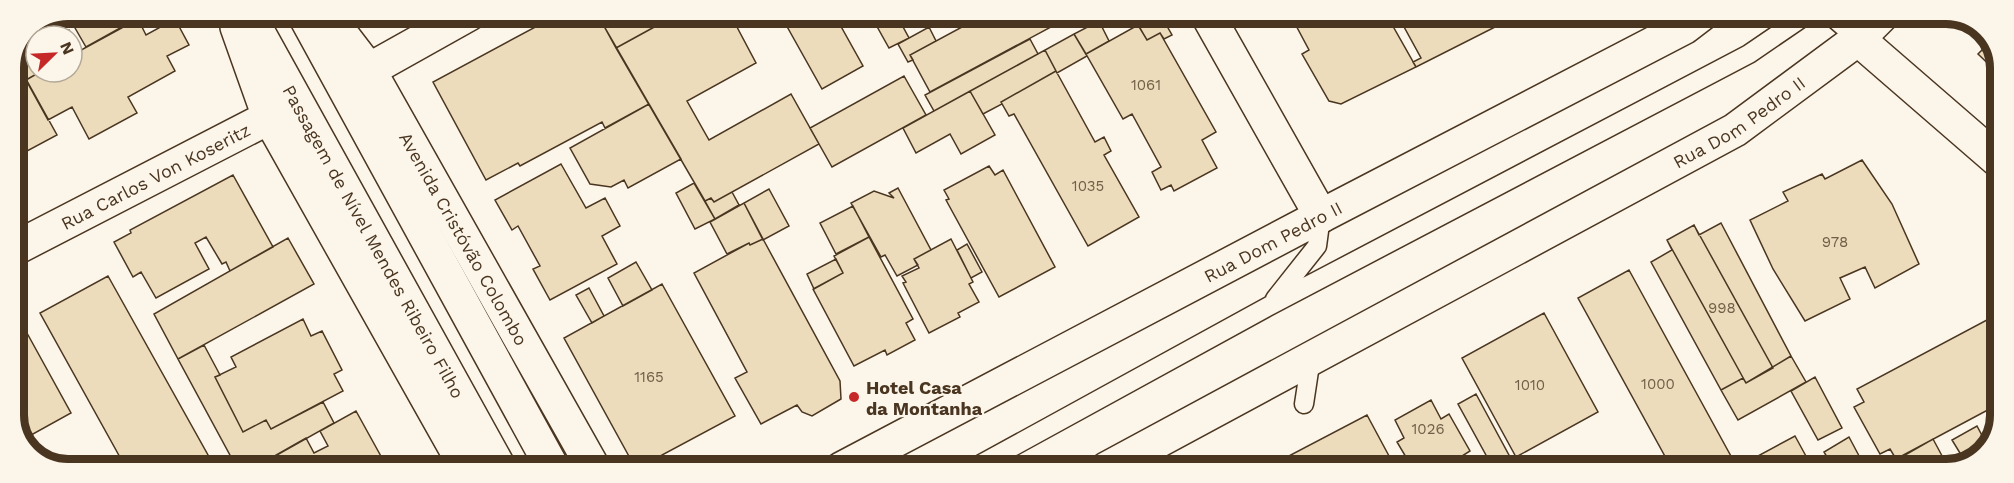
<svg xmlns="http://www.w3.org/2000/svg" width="2014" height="483" viewBox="0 0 2014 483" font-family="'Work Sans',sans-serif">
<rect width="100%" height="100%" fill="#fbf6e9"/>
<path fill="#ecdcbc" stroke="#4a3520" stroke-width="1.5" d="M67 14H138L140 17 86 47Z
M571 14H597L649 104 605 128 602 122 520 166 518 163 486 180 433 82 554 17 556 22Z
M605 14H678L616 48 599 17Z
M678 14H730L756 63 687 101 709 140 791 94 819 144 714 202 711 198 705 201 616 48Z
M780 14H834L863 66 822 89Z
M870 14H896L909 38 889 48Z
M986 14H1075L930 92 910 55Z
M1132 14H1160L1172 35 1164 39 1160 33 1147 40Z
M1299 14H1386L1416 67 1341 104 1329 101 1302 54 1309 50 1292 18Z
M1397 14H1501L1507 21 1416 67 1413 62 1421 58Z
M138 19 146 35 175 19 189 45 167 56 175 71 128 97 137 113 89 139 72 107 48 120 26 80 40 72H72V55Z
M51 20 55 28 49 31 51 36H36V43L20 52 30 29Z
M1099 21 1109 41 1086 54 1074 34Z
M1138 25 1147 40 1160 33 1216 132 1202 140 1217 168 1174 191 1171 185 1161 190 1152 172 1161 167 1132 114 1123 119 1086 54Z
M929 27 936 41 910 55 913 60 908 62 898 44Z
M69 30 80 50 72 55V36H59Z
M1074 34 1087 56 1057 73 1045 50Z
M1030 39 1038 54 934 111 925 95Z
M1991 41 2000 61V75L1978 54Z
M1045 50 1056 71 1001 102 1002 104 983 114 970 91Z
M36 53V72H40L26 80 17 63Z
M16 61 57 135 14 158V67Z
M1056 71 1095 142 1104 137 1111 151 1104 155 1139 217 1088 246 1014 114 1009 116 1001 102Z
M904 76 926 115 832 167 810 128Z
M970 91 995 135 961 154 950 134 916 153 903 128Z
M649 104 681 159 628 188 624 180 611 187 590 184 570 148Z
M1862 160 1892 204 1919 264 1875 288 1865 267 1840 278 1850 299 1805 321 1773 269 1750 220 1788 201 1783 192 1822 174 1825 179Z
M561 164 586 208 605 198 620 226 602 236 617 264 550 300 533 269 540 266 518 226 512 230 495 200Z
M989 166 995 175 1003 170 1055 267 999 297 946 200 949 199 944 190Z
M233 175 273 247 230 271 226 262 222 264 206 237 195 243 209 269 156 298 141 272 133 277 114 242 131 233 130 230Z
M694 183 715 219 695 229 676 193Z
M898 188 931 250 914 259 918 265 897 276 885 255 881 257 851 203 874 191 894 198 889 193Z
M769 189 789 226 763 240 744 203Z
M732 192 739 205 715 219 705 201 711 198 714 202Z
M744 203 763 239 750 245 749 243 727 254 710 222Z
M853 206 869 237 836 254 820 223Z
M1721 223 1791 356 1746 383 1743 378 1721 390 1651 262 1672 250 1667 240 1694 225 1699 235Z
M1694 225 1773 368 1746 383 1667 240Z
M869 237 913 319 906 323 915 340 887 355 885 350 854 366 813 289 843 273 834 256Z
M288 238 314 284 178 359 154 314Z
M763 239 840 381 841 399 812 416 802 412 797 405 761 424 735 378 747 372 694 273 749 243 750 245Z
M951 239 971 278 973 282 969 284 979 302 958 313 960 317 929 333 903 283 906 282 902 276 919 268 914 259Z
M967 244 982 272 971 278 957 250Z
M836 259 843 273 814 289 807 274Z
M636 262 652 290 623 306 608 278Z
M1629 270 1738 469H1672L1578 298Z
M108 276 208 455 184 468H126L40 313Z
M662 284 735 416 636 469 564 338Z
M589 288 604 316 592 323 576 295Z
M1544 313 1598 412 1516 457 1462 358Z
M2000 313 1999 404 1896 459 1890 449 1880 454 1854 407 1864 402 1857 389Z
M303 319 311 336 322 331 342 370 334 374 343 391 271 429 266 420 243 432 215 377 236 367 231 357Z
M22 324 71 413 24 439 14 421V328Z
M204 345 220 375 215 377 243 432 266 420 271 429 323 402 334 423 252 469 237 468 178 359Z
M1791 356 1806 382 1738 420 1721 390 1743 378 1746 383Z
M1815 377 1842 428 1818 440 1791 391Z
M1476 394 1510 457 1492 466 1458 404Z
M1431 400 1441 419 1449 414 1470 451 1462 456 1469 469H1413L1397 442 1404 438 1395 420Z
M356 411 388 469H265L262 463 306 438 314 453 328 446 320 431Z
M1367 415 1396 469H1264Z
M1977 426 1987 445 1963 458 1952 440Z
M1795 436 1813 469H1763L1756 457Z
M1849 437 1866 469H1834L1824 452Z
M1933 439 1948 467 1942 469H1904L1898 459Z"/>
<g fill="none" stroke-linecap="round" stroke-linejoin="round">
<defs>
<path id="lane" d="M1830 15 1858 39
M1275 299 1317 246 1321 216
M1304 404 1311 358
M972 469 1271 305 1749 54 1806 15"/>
<g id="street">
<path d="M1207 14 1321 216"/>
<path d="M369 70 469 14"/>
<path id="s1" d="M14 249 293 105"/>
</g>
<g id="secondary">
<path id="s2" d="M248 14 500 469"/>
<path d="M304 14 553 469"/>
<path id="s3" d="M326 14 369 70 594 469"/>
<path d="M237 27 269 117 467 469"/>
<path d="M1858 39 2000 162"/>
</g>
<g id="primary">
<path id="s4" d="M841 469 1321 216 1685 27 1702 14"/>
<path id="s5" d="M1106 469 1735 130 1858 39 1882 15"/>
</g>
</defs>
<use href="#lane" stroke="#4a3520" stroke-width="21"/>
<use href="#street" stroke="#4a3520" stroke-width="36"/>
<use href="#secondary" stroke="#4a3520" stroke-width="36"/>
<use href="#primary" stroke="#4a3520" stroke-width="36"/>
<use href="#lane" stroke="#fbf6e9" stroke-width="18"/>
<use href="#street" stroke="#fbf6e9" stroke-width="33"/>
<use href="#secondary" stroke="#fbf6e9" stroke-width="33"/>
<use href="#primary" stroke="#fbf6e9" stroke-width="33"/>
</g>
<circle fill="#c62828" stroke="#fbf6e9" stroke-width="2" cx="854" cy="397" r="6"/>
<g text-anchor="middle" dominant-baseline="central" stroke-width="4.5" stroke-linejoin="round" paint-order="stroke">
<g font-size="15" fill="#725f47">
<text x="1146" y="85">1061</text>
<text x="1088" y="186">1035</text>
<text x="1835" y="242">978</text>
<text x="1722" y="308">998</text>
<text x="649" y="377">1165</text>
<text x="1658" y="384">1000</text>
<text x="1530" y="385">1010</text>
<text x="1428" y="429">1026</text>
</g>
<g font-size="18" fill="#4a3520" stroke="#fbf6e9">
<text stroke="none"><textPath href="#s5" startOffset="722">Rua Dom Pedro II</textPath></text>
<text stroke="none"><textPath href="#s1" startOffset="159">Rua Carlos Von Koseritz</textPath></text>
<text stroke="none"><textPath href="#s3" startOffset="264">Avenida Cristóvão Colombo</textPath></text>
<text stroke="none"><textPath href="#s2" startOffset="260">Passagem de Nível Mendes Ribeiro Filho</textPath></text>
<text stroke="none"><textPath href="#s4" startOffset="488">Rua Dom Pedro II</textPath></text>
</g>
<g font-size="18" font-weight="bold" fill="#4a3520" stroke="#fbf6e9" text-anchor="start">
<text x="866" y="387">Hotel Casa<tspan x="866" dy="21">da Montanha</tspan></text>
</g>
</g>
<path d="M0 0H2014V483H0ZM68 24H1946A44 44 0 0 1 1990 68V415A44 44 0 0 1 1946 459H68A44 44 0 0 1 24 415V68A44 44 0 0 1 68 24Z" fill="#fbf6e9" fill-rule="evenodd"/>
<path fill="none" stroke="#4a3520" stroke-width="8" d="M68 24H1946A44 44 0 0 1 1990 68V415A44 44 0 0 1 1946 459H68A44 44 0 0 1 24 415V68A44 44 0 0 1 68 24Z"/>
<g transform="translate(54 54) rotate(66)"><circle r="28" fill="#fbf6e9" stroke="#b4a999" stroke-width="1.5"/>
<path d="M0-4.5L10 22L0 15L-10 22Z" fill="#c62828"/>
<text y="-9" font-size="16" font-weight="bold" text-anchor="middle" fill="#4a3520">N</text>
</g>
</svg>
